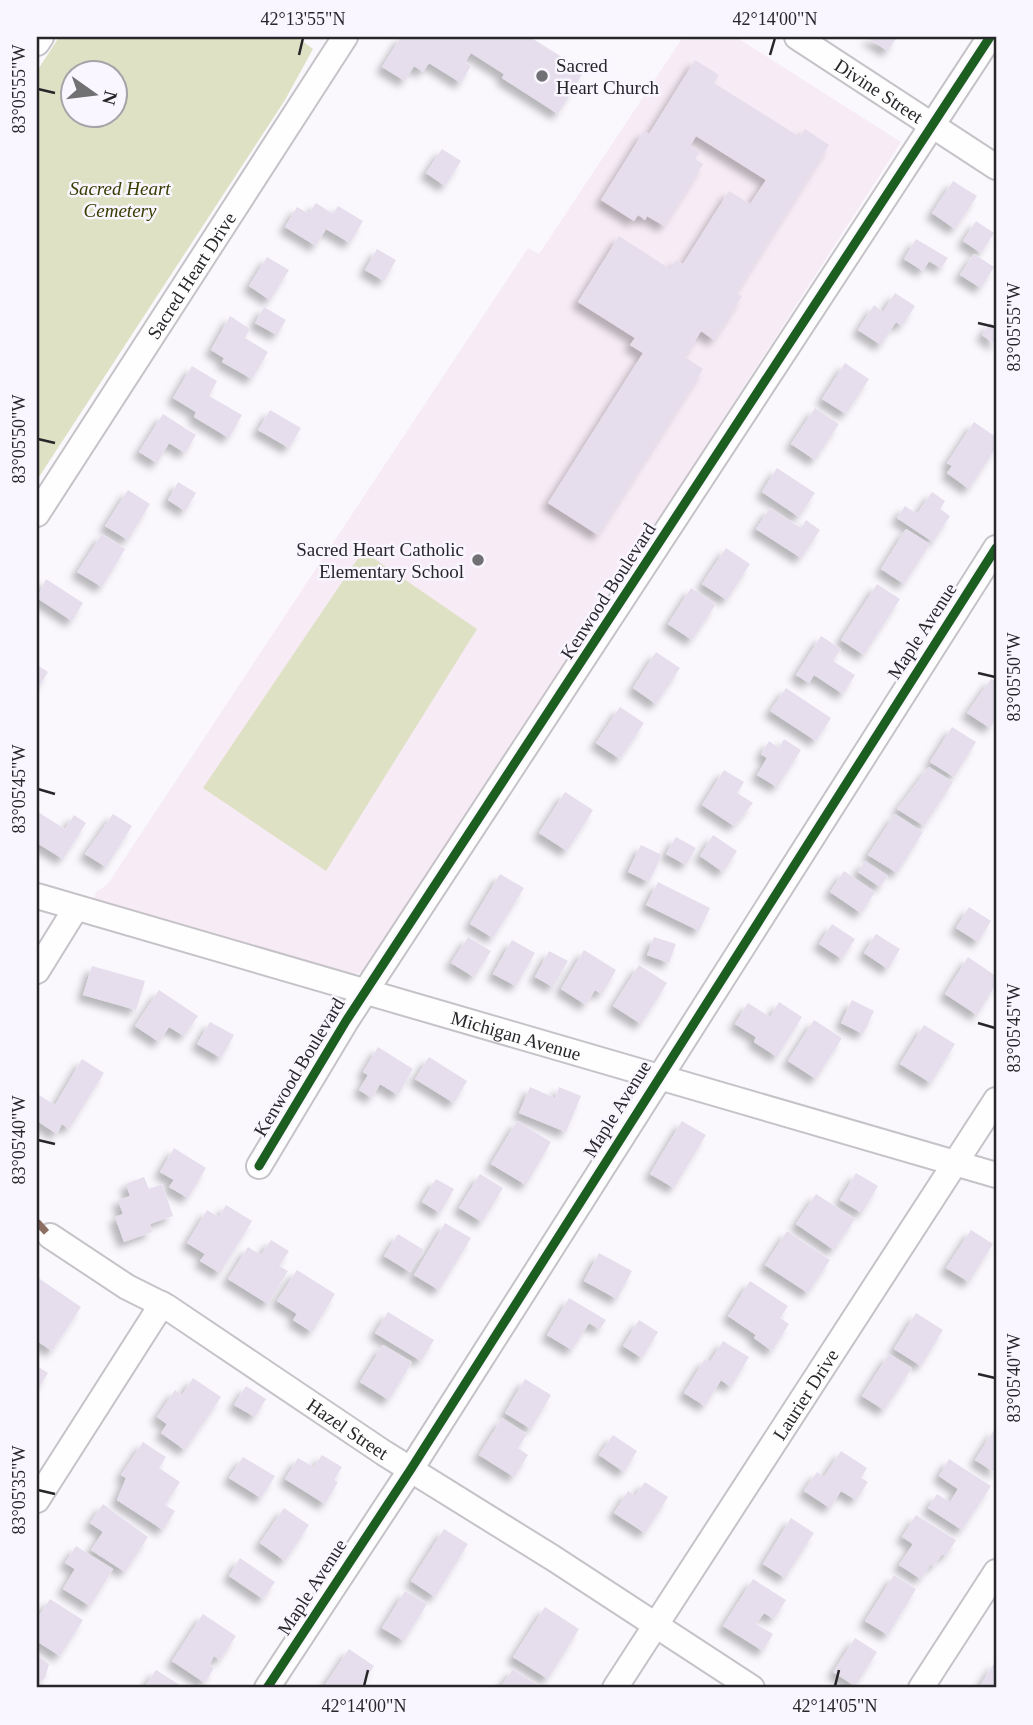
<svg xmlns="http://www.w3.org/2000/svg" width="1033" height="1725" viewBox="0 0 1033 1725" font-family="Georgia,serif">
<defs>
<filter id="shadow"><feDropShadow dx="-6" dy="6" stdDeviation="3.5" flood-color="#0004"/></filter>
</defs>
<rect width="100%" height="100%" fill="#faf8fd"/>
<path fill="#f7ebf5" d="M683 37H736L901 142 377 958 365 971 352 975 93 901 96 892 107 885 528 248 539 254Z"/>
<path fill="#dee1c4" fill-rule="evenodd" d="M59 37H297L313 49 285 100 37 480V71ZM74 74H116V116H74Z
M363 551 477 629 326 871 203 788Z"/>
<path fill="#e6deed" filter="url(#shadow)" d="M401 37H530L584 71 558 114 502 78 504 74 471 53 465 62 471 66 461 83 429 63 423 72 414 66 405 81 382 67Z
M866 37H897L888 51Z
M695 60 719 75 714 83 800 137 805 129 829 145 736 293 742 296 714 340 701 331 685 357 703 369 598 535 548 503 643 353 630 345 635 338 578 302 619 236 670 269 676 260 683 264 729 191 750 204 766 180 696 136 690 146 700 152 695 159 703 164 664 226 647 216 645 220 638 215 634 221 601 200 644 131 649 134Z
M442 149 461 161 445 186 426 173Z
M953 181 977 196 955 229 932 213Z
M316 203 333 214 338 206 363 221 350 243 326 229 316 246 285 227 297 207 309 214Z
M976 221 994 233 981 253 963 241Z
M916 239 948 258 941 268 929 261 923 271 904 259Z
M377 249 396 260 384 281 365 270Z
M974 254 994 267 981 288 960 275Z
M267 257 289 270 270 300 249 286Z
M895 293 915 306 902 326 896 322 881 345 858 330 874 305 883 312Z
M264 307 286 320 277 335 255 323Z
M230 316 250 329 245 338 268 352 252 379 222 362 224 358 211 350Z
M990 323 996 327V345L982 335Z
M845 363 869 379 846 414 822 399Z
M192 366 217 381 209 396 242 415 229 438 194 417 196 412 173 398Z
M815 408 839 424 815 460 791 444Z
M270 410 301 428 289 448 258 430Z
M163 414 196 435 185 453 169 443 157 463 139 452Z
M974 422 996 437V448L969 489 947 473 952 466 947 463Z
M777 468 815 493 799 517 762 492Z
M178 482 196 493 185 511 168 500Z
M128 490 150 504 128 540 105 526Z
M932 492 945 501 940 509 950 516 933 542 897 518 905 506 917 514Z
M770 508 801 528 806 520 820 530 801 558 756 529Z
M906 529 930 544 904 584 881 569Z
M102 534 125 549 102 587 77 572Z
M726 548 750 564 727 600 702 584Z
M46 579 83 603 72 621 37 598Z
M877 584 900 599 864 655 841 640Z
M691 588 716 604 692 640 668 624Z
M821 636 841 649 833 661 855 675 843 694 814 675 809 683 796 675Z
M656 652 680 668 656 704 633 688Z
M37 665 48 672 37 690Z
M991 679 996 682V719L990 728 967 713Z
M786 688 831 718 816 741 770 711Z
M620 707 644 723 620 759 596 743Z
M952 727 976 742 954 777 930 762Z
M784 739 801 750 777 787 757 775 767 758 761 754 769 741 779 748Z
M929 767 953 782 924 826 897 809Z
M724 770 744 782 737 793 753 803 734 826 702 805Z
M565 792 593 810 567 851 539 833Z
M38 812 65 829 74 815 86 823 63 859 37 843Z
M113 814 132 826 106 867 85 854Z
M895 814 923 832 897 873 868 855Z
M713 835 737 851 723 872 700 856Z
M676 837 696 848 686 865 666 854Z
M641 845 662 855 649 882 628 872Z
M865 861 888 876 880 887 858 872Z
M844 871 875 892 861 913 830 892Z
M500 874 524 888 493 938 470 924Z
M658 882 710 908 699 931 646 905Z
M969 907 991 921 978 942 956 928Z
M832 924 855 939 842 959 819 944Z
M876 934 900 949 888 969 864 953Z
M468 937 491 951 474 977 451 963Z
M654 937 676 944 669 963 647 955Z
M512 940 535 953 516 986 493 974Z
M584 950 616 970 602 994 595 990 586 1005 561 989Z
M549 951 568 961 553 987 535 977Z
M968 957 996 976V984L977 1015 945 994Z
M639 965 667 983 641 1024 613 1006Z
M92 966 145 981 136 1010 83 995Z
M159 990 198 1016 184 1036 169 1027 159 1042 135 1026Z
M852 1000 874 1011 863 1034 841 1023Z
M779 1002 802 1017 777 1057 754 1042 756 1037 735 1024 748 1003 770 1017Z
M814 1020 842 1038 816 1079 788 1061Z
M210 1022 234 1035 221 1058 197 1044Z
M924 1025 955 1044 931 1083 900 1064Z
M378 1047 413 1069 398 1095 380 1084 372 1098 359 1090 368 1075 363 1072Z
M429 1057 467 1081 454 1103 415 1079Z
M82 1059 104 1073 69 1129 62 1124 57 1134 37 1121V1098L39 1095 55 1105Z
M530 1087 555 1098 559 1087 581 1096 566 1132 519 1113Z
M517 1121 551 1142 526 1185 491 1164Z
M682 1121 706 1135 674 1188 650 1174Z
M174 1148 206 1168 188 1198 169 1187 174 1180 160 1172Z
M856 1173 878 1186 862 1213 840 1200Z
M480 1174 503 1188 482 1222 459 1208Z
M144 1177 149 1189 162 1184 173 1216 150 1224 152 1232 124 1242 115 1217 123 1214 118 1200 130 1196 126 1184Z
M436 1179 454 1189 440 1213 422 1202Z
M816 1194 855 1219 834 1250 796 1224Z
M226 1205 252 1221 220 1273 200 1261 205 1254 187 1243 207 1210 219 1217Z
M445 1223 471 1238 439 1290 414 1275Z
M971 1230 993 1244 969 1282 946 1268Z
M787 1231 830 1260 808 1293 765 1265Z
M398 1234 424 1250 410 1272 384 1256Z
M271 1240 289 1251 279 1266 288 1271 268 1304 228 1279 248 1247 261 1255Z
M599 1253 632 1271 617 1299 584 1281Z
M297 1270 335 1294 312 1332 293 1320 297 1314 277 1301Z
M37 1277 81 1307 52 1351 37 1341Z
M750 1281 788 1306 780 1318 789 1324 772 1351 754 1338 756 1335 728 1316Z
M569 1298 606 1320 600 1329 589 1323 572 1350 547 1335Z
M388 1312 434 1340 421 1361 375 1333Z
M916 1313 943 1330 921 1366 894 1349Z
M639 1320 658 1332 642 1358 623 1346Z
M723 1341 749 1357 731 1387 721 1380 705 1406 684 1393 705 1359 710 1362Z
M383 1345 412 1362 389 1400 360 1382Z
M889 1354 912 1368 884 1410 862 1396Z
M37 1366 48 1373 37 1391Z
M193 1378 221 1397 185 1450 161 1433 167 1424 157 1417 175 1390 182 1395Z
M525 1379 551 1395 531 1429 505 1413Z
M246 1386 266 1399 255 1417 234 1405Z
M502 1418 527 1434 518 1448 528 1455 514 1477 479 1455Z
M996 1427V1473L975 1460Z
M613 1435 637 1451 624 1472 599 1455Z
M143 1442 166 1457 159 1468 180 1482 165 1505 175 1511 163 1530 117 1500 126 1478 121 1475Z
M841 1451 867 1468 861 1478 868 1482 856 1500 841 1491 830 1508 804 1491 817 1472 824 1477Z
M322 1455 342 1467 334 1480 338 1482 325 1504 285 1479 298 1458 314 1467Z
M243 1457 275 1476 261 1498 229 1478Z
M949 1459 991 1486 962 1530 928 1508 937 1494 950 1502 958 1489 939 1476Z
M645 1482 668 1497 645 1533 614 1513 628 1491 635 1496Z
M103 1504 148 1537 125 1572 91 1550 103 1532 90 1523Z
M284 1508 309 1525 285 1561 260 1543Z
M916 1515 956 1540 946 1556 942 1554 934 1566 931 1564 921 1579 899 1565 913 1544 902 1537Z
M791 1518 814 1533 785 1578 763 1564Z
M444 1529 468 1544 435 1597 411 1581Z
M76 1546 113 1569 90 1606 63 1589 75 1569 65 1563Z
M240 1558 275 1582 263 1599 229 1576Z
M894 1575 916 1589 888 1635 865 1621Z
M753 1579 786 1600 774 1619 764 1613 756 1624 773 1634 763 1651 723 1626Z
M405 1591 427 1604 404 1641 382 1628Z
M50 1599 83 1620 60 1656 38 1642 37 1644V1619Z
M545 1607 579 1629 548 1679 513 1657Z
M203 1614 236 1636 220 1660 214 1656 209 1665 214 1668 205 1683 172 1661Z
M855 1638 877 1652 855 1686 833 1672Z
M349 1649 374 1666 359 1688H323Z
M37 1655 49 1664 45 1678 39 1683 48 1688H37Z
M996 1660V1688H983L980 1686Z
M513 1669 538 1685 536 1688H500Z
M156 1670 185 1688H144Z"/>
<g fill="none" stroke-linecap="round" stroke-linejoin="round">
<defs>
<g id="minor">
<path id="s1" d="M797 37 996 167"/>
<path d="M37 43 41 37"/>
<path id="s2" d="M37 514 345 37"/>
<path id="s3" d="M37 896 996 1175"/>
<path d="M37 971 76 908"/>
<path d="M259 1166 346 1021 990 37"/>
<path id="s4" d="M50 1236 127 1287 167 1307 384 1453 553 1558 752 1688"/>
<path d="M37 1500 162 1304"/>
<path d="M267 1688 411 1469 996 548"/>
<path id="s5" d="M615 1688 996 1100"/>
<path d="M921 1688 996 1572"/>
</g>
</defs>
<use href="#minor" stroke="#c5c3c7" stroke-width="28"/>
<use href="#minor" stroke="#fefeff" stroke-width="24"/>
<path stroke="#8d6e63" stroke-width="7" stroke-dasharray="14 7" stroke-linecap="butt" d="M37 1222 50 1236"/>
<defs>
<path id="cycleway" d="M259 1166 346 1021 990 37
M267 1688 411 1469 996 548"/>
</defs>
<use href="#cycleway" stroke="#faf6ff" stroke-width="13"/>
<use href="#cycleway" stroke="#1b5e20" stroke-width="9"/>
</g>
<path fill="none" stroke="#272629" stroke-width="2.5" d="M299 55 303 38M770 55 775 38M38 89 55 93M978 323 995 327M38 439 55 443M978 673 995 677M38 789 55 794M978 1023 995 1028M38 1140 55 1144M978 1374 995 1378M38 1490 55 1494M364 1686 368 1670M835 1686 839 1670"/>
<g fill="#717073" stroke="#faf6ff" stroke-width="2.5">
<circle cx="542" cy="76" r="7"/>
<circle cx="478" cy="560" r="7"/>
</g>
<g text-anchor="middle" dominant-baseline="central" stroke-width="5" stroke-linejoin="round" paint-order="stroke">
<g font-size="19" fill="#272629" stroke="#faf6ff" text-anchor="start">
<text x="556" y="65">Sacred<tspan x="556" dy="22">Heart Church</tspan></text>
<text x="464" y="549" text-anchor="end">Sacred Heart Catholic<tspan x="464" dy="22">Elementary School</tspan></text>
</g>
<g font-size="19" fill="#272629" stroke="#faf6ff">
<text stroke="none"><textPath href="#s1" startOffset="98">Divine Street</textPath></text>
<text stroke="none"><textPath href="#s2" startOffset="284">Sacred Heart Drive</textPath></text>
<text transform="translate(608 591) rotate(-57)">Kenwood Boulevard</text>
<text transform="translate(922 631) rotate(-57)">Maple Avenue</text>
<text stroke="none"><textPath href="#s3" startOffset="499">Michigan Avenue</textPath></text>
<text transform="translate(299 1067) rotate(-59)">Kenwood Boulevard</text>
<text transform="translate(617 1109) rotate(-58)">Maple Avenue</text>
<text stroke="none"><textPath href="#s5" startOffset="350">Laurier Drive</textPath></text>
<text stroke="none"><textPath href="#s4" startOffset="355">Hazel Street</textPath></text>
<text transform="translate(312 1587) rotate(-57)">Maple Avenue</text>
</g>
<g font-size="19" font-style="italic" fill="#383c00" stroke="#faf6ff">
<text x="120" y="188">Sacred Heart<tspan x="120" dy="22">Cemetery</tspan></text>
</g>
</g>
<rect width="1033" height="1725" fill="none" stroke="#faf6ff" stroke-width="77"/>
<g transform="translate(94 94) rotate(104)"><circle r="33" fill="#faf6ff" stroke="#a6a3a9" stroke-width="2"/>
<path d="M0-5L12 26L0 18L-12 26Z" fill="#717073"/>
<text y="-10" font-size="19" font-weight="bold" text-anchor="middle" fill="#272629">N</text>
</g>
<rect x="38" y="38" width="957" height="1648" fill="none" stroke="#272629" stroke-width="2.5"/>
<g font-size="18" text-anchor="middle" fill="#272629">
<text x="303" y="25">42°13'55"N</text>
<text x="775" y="25">42°14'00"N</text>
<text transform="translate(19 89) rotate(-90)" y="6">83°05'55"W</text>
<text transform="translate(1014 327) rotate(-90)" y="6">83°05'55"W</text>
<text transform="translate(19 439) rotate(-90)" y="6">83°05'50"W</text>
<text transform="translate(1014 677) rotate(-90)" y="6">83°05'50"W</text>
<text transform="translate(19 789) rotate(-90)" y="6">83°05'45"W</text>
<text transform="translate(1014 1028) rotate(-90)" y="6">83°05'45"W</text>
<text transform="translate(19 1140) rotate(-90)" y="6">83°05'40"W</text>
<text transform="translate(1014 1378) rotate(-90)" y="6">83°05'40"W</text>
<text transform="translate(19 1490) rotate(-90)" y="6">83°05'35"W</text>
<text x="364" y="1712">42°14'00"N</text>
<text x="835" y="1712">42°14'05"N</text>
</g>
</svg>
